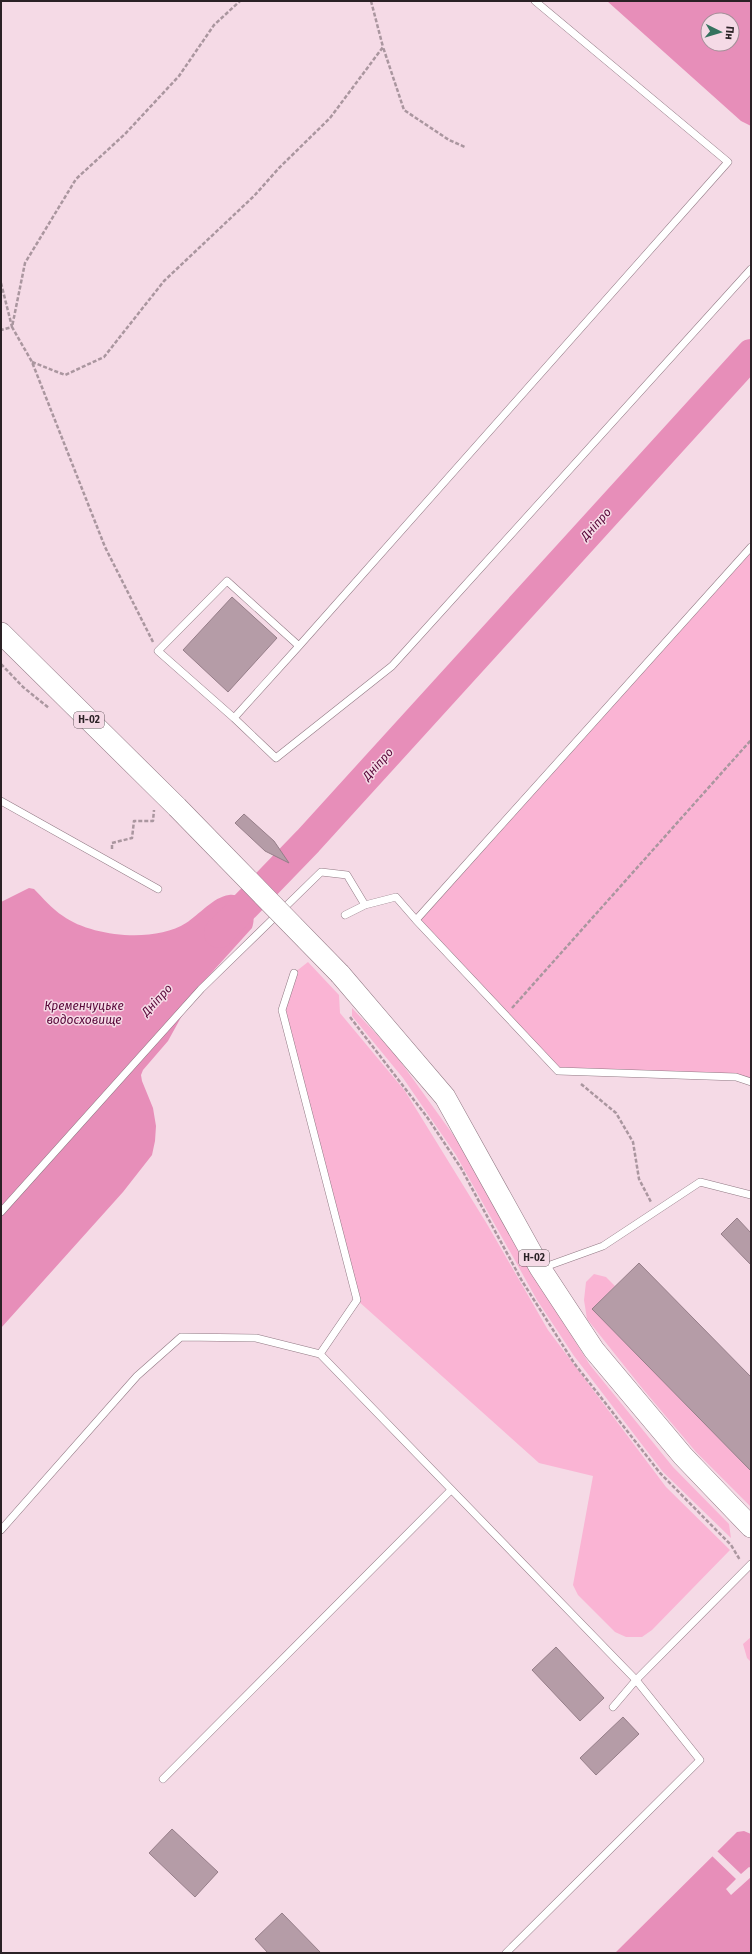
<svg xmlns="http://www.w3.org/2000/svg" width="752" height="1954" viewBox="0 0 752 1954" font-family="'Fira Sans',sans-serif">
<rect width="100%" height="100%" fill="#f5dae6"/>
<path fill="#fab4d4" d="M751 547V1082L736 1077 558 1071 416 920Z
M308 962 339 995 340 1013 405 1091 487 1224 548 1330 666 1487 730 1550 652 1630 642 1637H626L615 1632 578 1595 573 1585 593 1476 539 1463 357 1300 282 1010 294 973Z
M352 1008 395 1054 467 1154 546 1295 590 1365 673 1467 729 1524 731 1538 663 1472 574 1356 537 1300 456 1155 403 1078 352 1016Z
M594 1274 606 1277 615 1286 592 1309 751 1471V1507L696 1452 642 1388 587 1319 584 1300 586 1282Z
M751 1637V1662L747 1658 743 1644Z"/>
<path fill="#e78eb9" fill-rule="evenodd" d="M607 1H751V126L741 121ZM708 20H732V44H708Z
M29 888 34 889C43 898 52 909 63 916 92 937 155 943 186 923 199 915 213 897 229 895 246 893 258 912 252 928L196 990 168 1041 143 1070 141 1075 142 1081 153 1108 156 1126 155 1141 152 1155 123 1192 1 1328V902Z
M744 1831 751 1834V1953H615L737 1832Z"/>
<path fill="#f5dae6" d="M716 1850 741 1874 749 1867 751 1868V1877L731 1895 726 1889 736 1879 711 1855Z"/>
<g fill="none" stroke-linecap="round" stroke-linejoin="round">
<path stroke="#e78eb9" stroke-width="30" d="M219 933 308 841 751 354"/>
</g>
<path fill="#b59ca7" stroke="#967e89" d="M232 597 277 638 228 692 183 650Z
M244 814 274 841 289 863 265 851 235 823Z
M737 1218 751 1233V1265L721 1234Z
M639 1263 751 1377V1471L592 1309Z
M556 1647 604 1698 580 1721 532 1670Z
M623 1717 639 1734 596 1775 580 1758Z
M172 1829 218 1872 195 1897 149 1853Z
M282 1913 321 1953H268L255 1939Z"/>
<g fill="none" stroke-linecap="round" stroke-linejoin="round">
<defs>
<path id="lane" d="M751 547 416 920 558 1071 736 1077 751 1082
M299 646 227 581 158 651 234 718 299 646 728 162 535 1
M234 718 276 758 392 666 751 269
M1 801 158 889
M345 915 365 905 396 897 416 920
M294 973 282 1010 357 1300 320 1354
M1 1212 201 989 321 872 347 875 365 905
M542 1268 603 1246 700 1182 751 1195
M1 1530 137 1376 181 1337 256 1338 320 1354 636 1680 751 1564
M163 1779 451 1490
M506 1953 700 1760 636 1680 613 1707"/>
<path id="primary" d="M1 633 177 807
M340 974 445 1097 540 1268 594 1350 683 1456 751 1527"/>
</defs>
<use href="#lane" stroke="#917984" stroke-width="8"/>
<use href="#primary" stroke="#917984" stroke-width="22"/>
<path stroke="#aa969f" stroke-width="2.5" stroke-dasharray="4 2" stroke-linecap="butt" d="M371 1 383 47
M1 283 12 327 1 330
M32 362 65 375 104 357 164 281 254 196 279 168 330 118 383 47 404 110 449 140 465 147
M153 642 105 547 32 362 12 327 25 263 76 179 125 134 179 76 214 25 240 1
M1 664 23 687 49 708
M112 849V843L132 838 134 821H153L154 810
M512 1008 751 740
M350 1017 427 1117 461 1168 522 1281 574 1363 660 1473 731 1545 740 1560
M581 1084 616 1113 633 1142 639 1179 651 1202"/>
<use href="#lane" stroke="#fff" stroke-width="7"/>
<use href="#primary" stroke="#fff" stroke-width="21"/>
<defs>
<path id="primary-bridge" d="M177 807 340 974"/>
</defs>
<use href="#primary-bridge" stroke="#917984" stroke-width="22" stroke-linecap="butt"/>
<use href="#primary-bridge" stroke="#fff" stroke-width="21"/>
</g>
<g text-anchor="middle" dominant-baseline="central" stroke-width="3" stroke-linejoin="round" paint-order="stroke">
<g fill="#f5dae6" stroke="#67585f" stroke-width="1">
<rect x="74" y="712" width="30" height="16" rx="3"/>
<rect x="519" y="1250" width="30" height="16" rx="3"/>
</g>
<g font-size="10" font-weight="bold" fill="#2a2125">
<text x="89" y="720">Н-02</text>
<text x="534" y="1258">Н-02</text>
</g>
<g font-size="12" font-style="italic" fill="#560537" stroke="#f5dae6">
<text transform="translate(596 524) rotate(-48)">Дніпро</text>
<text transform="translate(378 764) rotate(-48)">Дніпро</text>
<text transform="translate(157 1000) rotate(-47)">Дніпро</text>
<text x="84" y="1006">Кременчуцьке<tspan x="84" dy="14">водосховище</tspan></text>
</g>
</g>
<rect width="752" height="1954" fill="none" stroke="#2a2125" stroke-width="4"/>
<g transform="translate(720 32) rotate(95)"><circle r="19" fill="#f5dae6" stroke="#a49099"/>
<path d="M0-3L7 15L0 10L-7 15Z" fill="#35725e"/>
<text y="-6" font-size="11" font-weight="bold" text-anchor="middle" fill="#2a2125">Пн</text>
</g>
</svg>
